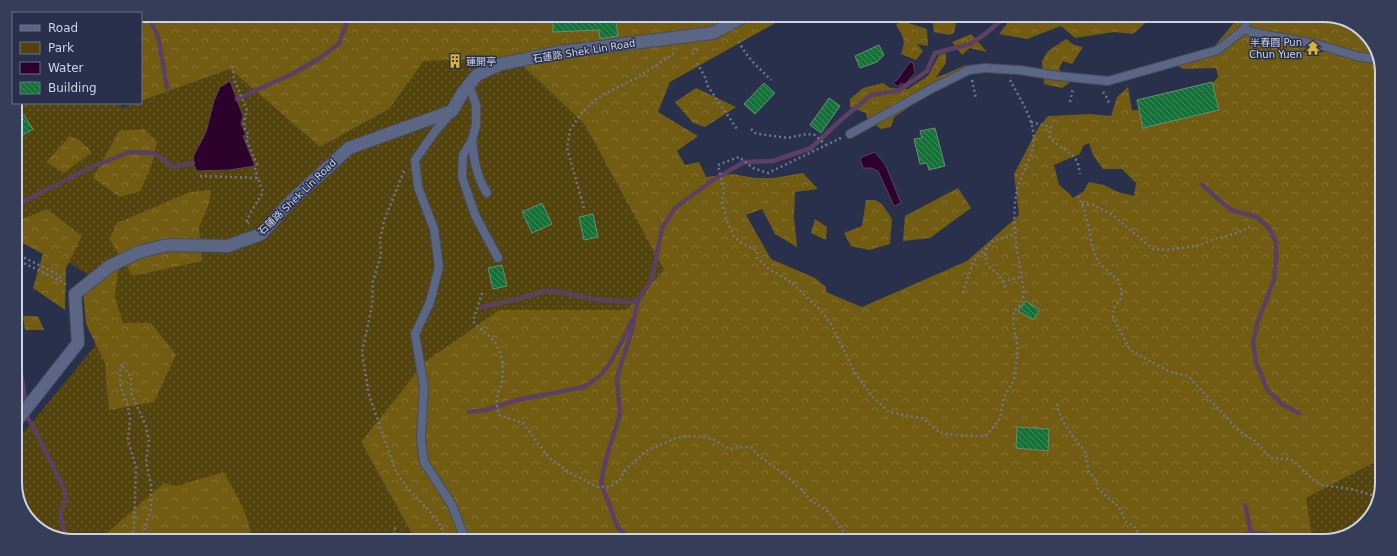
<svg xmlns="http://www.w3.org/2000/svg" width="1397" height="556" viewBox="0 0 1397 556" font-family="'DejaVu Sans','Noto Sans TC',sans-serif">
<defs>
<pattern id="green-dots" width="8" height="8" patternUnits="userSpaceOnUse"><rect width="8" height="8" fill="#53430d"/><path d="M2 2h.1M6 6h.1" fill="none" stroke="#6b5d30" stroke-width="1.8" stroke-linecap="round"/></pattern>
<pattern id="forest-crowns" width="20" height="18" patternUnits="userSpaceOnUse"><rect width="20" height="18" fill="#725c12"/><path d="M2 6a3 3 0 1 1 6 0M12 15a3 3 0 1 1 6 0" fill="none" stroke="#857234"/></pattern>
<pattern id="building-back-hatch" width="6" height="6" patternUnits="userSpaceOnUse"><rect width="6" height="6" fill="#147239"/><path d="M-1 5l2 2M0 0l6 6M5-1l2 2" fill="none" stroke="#408c5f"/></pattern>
</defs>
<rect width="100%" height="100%" fill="#28304c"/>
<path fill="url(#green-dots)" d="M515 58 585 125 664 270 626 310H499L361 442 415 539 54 538 27 518 15 487V447L19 438 95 346 96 280 15 228V103H120L121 108 135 103H141V101L230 69 320 147 389 109 424 61Z
M1379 460V502L1356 531 1324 541H1313L1306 498Z"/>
<path fill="url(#forest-crowns)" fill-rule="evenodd" d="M141 15 786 17 670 82 658 112 698 136 677 151 685 165 699 162 706 177 733 174 755 178H773L803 173 818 189 795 192 794 217 797 247 775 234 762 209 746 215 771 259 815 278 826 287V292L862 307 967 261 1019 215 1014 174 1038 128 1048 116 1090 114 1111 116 1117 97 1128 87 1132 110 1154 111 1194 104 1218 77 1216 68 1183 69 1178 66 1212 49 1238 18H1343L1370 38 1382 69 1379 460 1306 498 1313 541 415 539 361 442 425 362 499 310H626L664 270 585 125 515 58 424 61 389 109 320 147 230 69 141 101ZM1089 143 1093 155 1103 169H1122L1136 183 1134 196 1118 192 1104 185 1089 182 1084 191 1073 198 1069 193 1059 185 1054 165 1080 154 1083 146Z
M904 17 908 23 927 29 928 46 917 44 923 51 916 60 901 54C906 40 904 38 896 25Z
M932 17H951L956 24 954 33 949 35 934 32Z
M1012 17 1151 18 1133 34 1114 32 1075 38 1061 26 1027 39 999 34Z
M971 34 987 52 970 48 962 55 952 42Z
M1066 39 1074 45 1083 47 1072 64 1063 61 1059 69 1069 83 1062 88 1044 84 1042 61 1048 51Z
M946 53V63L936 77 943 75 966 65 970 67 946 87 926 96 894 117 891 127 881 129 867 119 866 113 850 107V99L863 88 883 83 890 88 908 89 928 76 939 55Z
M696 88 736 107 705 127 693 123 675 102Z
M144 129 157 142 151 167 140 191 120 197 93 178 119 131Z
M70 136 81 141 92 152 64 173 46 162Z
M958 188 971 208 930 238 903 241 905 216Z
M211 190 209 204 199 227 202 261 133 276 109 239 117 223 190 192Z
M866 200H875L882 204 892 219 890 244 869 250 851 246 844 233 862 226Z
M47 209 82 236 66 268 65 310 33 288 43 254 15 239V222Z
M815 219 827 227 826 240 811 233Z
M107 259 118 269 115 297 123 323H151L176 355 154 402 109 410 105 363 86 324 82 281Z
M23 316H38L44 330H25Z
M224 472C234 492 250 515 251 538H101L164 483 176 486Z"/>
<path fill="#2c012a" stroke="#5c4062" d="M910 62 913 63 915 73 905 84H900L899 87 897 86 893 82 897 80Z
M230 81 243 116 241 124 246 135 243 136 255 166 229 170 197 171 193 163 194 155 206 132 214 101 220 87Z
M875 152 886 166 901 203 894 206 878 171 871 168H863L860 158Z"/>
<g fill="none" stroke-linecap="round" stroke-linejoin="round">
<path stroke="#5c4062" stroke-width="4.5" d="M147 15 158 36 167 88
M237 99 294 73 320 58 339 44 349 16
M1202 185 1231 210 1257 217 1269 228 1276 242V259L1274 280 1258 321 1253 342 1256 363 1268 391 1283 405 1299 413
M15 206 85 170 129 152 154 153 173 167 193 163
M15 301 19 305V360L28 419 33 426 64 489 66 501 60 512 65 538
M481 307 518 299 544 291H554L599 300 628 302 638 301V302
M469 412 486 410 517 400 584 387 600 376 610 363 621 343 632 320
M1251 533 1268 534 1271 541
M631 539 618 528 601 483 607 455 620 415 617 377 632 330 638 301 652 278 662 228 675 208 710 182 744 162 773 161 811 148 841 120 871 95 898 91 927 71 935 53 970 44 984 35 1005 17
M1228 539 1251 533 1245 505"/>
</g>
<path fill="url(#building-back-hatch)" stroke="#6c8b73" d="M597 16H615L618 36 600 39 599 30 553 32V20L597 17Z
M879 45 884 55 877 62 860 68 855 56Z
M1212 82 1219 110 1143 128 1137 100Z
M764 83 775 93 755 114 744 104Z
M829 98 840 106 821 133 810 125Z
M24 115 33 129 15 140V121Z
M935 128 945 166 929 170 927 163 920 164 914 139 922 138 920 131Z
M542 203 552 224 532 233 522 212Z
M593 214 598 237 584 240 579 217Z
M502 265 507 286 493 289 488 268Z
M1026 301 1040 310 1033 320 1018 311Z
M1017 427 1049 429 1048 451 1016 448Z"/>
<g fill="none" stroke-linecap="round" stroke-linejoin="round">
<defs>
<path id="lane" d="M1244 29 1251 32 1319 45 1360 57 1378 59
M469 85 476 105V125L472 140 463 155 462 177 475 215 498 258
M452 112 436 130 415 160 418 187 434 229 439 267 430 302 415 334 424 387 421 439 424 462 452 505 465 539
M850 134 933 88 969 70 985 68 1019 70 1058 76 1108 81 1218 50 1244 29 1248 18
M472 140C474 160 476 176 487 193"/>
<path id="street" d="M15 423 78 343 75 294 110 266 139 252 167 245 228 246 261 234 291 201 349 148 452 111 463 92 477 75 501 64 560 52 713 33 743 17"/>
</defs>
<use href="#lane" stroke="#464c63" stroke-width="10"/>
<use href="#street" stroke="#464c63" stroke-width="14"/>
<path stroke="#6e768d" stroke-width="2.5" stroke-dasharray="2 3" stroke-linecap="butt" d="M739 41C745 56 759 68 771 80
M692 54 697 49
M697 63 706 79 707 85 737 129
M232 66 234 79 247 110 244 121 245 129 249 135 246 138 257 165 255 169 258 178
M972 80 976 99
M1103 92 1106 96 1110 105
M1070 102 1073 88
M1031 122 1051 127 1049 136C1055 147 1072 150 1077 162 1079 165 1079 170 1080 174
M751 129 755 133 760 134 787 138 807 134 815 135 826 145
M841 138 768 173 753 168 739 157 718 165 724 191 722 203 727 221 734 237 742 243 757 251V258L769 269 791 282 820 310 831 324 855 373 872 396 889 412 924 419 939 432 954 435 985 436 991 430 1000 418 1004 397 1014 380 1018 350 1013 322 1014 311 1021 304 1024 293C1020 263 1012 233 1015 203 1016 186 1024 172 1030 157 1042 129 1022 103 1010 80
M404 171 385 218 380 239 381 255 373 281 372 306 362 352 369 395 396 472 408 489 425 506 441 526 445 539
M200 176 258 178 263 192 247 219 246 223H249
M1078 196 1084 209 1089 228 1092 246 1098 262 1118 280 1122 291 1120 300 1113 309V317L1130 350 1170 372 1188 376 1240 432 1255 441 1271 458 1290 459 1296 463 1305 473 1321 485 1351 489 1379 497
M1082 204 1093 205 1111 214 1153 249 1167 250 1200 245 1214 239 1237 233 1250 227
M584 208 567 148 570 130 583 111 597 98 638 77 676 52
M15 240 23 257 59 275 61 281
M987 248 985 255 987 265 999 275 1006 289
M15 259 61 281 67 285
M1003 281 1022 277
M482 293 473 321C479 329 487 333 493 340 503 353 505 369 501 385 500 389 498 393 497 397 496 402 498 410 499 415L523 423 549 458 571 473 597 487H607L613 485 620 480 625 470 646 451 676 438 690 436 702 437 715 440 725 447 731 449 742 447H751L759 456 784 474 803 491 811 501 825 509 831 515 850 540
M963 293 973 262 993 241 1015 234
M15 306V316
M15 350 18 392 19 397
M1057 404 1061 418 1073 437 1085 451 1089 472 1095 479 1098 489 1108 498 1119 507 1126 522 1136 528 1140 537 1144 541
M131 538 134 528 136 467 128 441 130 418 127 403 121 388 120 379 121 364 131 377V393L146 426 149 442 146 462 151 485V510L141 538
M396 539 394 532 396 525"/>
<use href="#lane" stroke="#5b6584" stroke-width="8"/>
<use href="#street" stroke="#5b6584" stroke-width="12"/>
</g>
<defs>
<symbol id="temple-bare" viewBox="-9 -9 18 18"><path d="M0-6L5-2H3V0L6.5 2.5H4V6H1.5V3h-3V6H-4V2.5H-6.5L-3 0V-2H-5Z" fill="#d9b334" stroke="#28304c" stroke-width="2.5" paint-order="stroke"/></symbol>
<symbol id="building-bare" viewBox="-9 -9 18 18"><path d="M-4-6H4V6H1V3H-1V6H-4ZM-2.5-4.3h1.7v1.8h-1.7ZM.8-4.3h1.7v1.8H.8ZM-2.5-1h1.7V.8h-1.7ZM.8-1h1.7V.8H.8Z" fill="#d9b334" stroke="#28304c" stroke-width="2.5" paint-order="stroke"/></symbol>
</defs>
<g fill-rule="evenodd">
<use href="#temple-bare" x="1303" y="38" width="20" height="20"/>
<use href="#building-bare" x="445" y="51" width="20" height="20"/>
</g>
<g text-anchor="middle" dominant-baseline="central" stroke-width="3" stroke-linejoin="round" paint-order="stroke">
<g font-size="10" fill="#cdd3e5" stroke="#28304c" text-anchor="end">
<text x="1302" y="42">半春園 Pun<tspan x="1302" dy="12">Chun Yuen</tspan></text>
<text x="466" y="61" text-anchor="start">蓮開亭</text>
</g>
<g font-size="10" fill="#cdd3e5" stroke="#28304c">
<text transform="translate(584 51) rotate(-9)">石蓮路 Shek Lin Road</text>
<text transform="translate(297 197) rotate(-44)">石蓮路 Shek Lin Road</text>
</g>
</g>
<path d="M0 0H1397V556H0ZM73 22H1324A51 51 0 0 1 1375 73V483A51 51 0 0 1 1324 534H73A51 51 0 0 1 22 483V73A51 51 0 0 1 73 22Z" fill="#353d58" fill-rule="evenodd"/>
<path fill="none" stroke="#cdd3e5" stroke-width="2" d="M73 22H1324A51 51 0 0 1 1375 73V483A51 51 0 0 1 1324 534H73A51 51 0 0 1 22 483V73A51 51 0 0 1 73 22Z"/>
<rect x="12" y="12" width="130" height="92" fill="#28304c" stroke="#6a7189"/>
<rect x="20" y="25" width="20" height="6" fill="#5b6584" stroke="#6a7189"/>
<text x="48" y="32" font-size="12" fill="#cdd3e5">Road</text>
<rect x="20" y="42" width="20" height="12" fill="#53430d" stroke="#6a7189"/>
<text x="48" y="52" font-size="12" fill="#cdd3e5">Park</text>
<rect x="20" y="62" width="20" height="12" fill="#2c012a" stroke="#6a7189"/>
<text x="48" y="72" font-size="12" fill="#cdd3e5">Water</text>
<rect x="20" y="82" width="20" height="12" fill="url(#building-back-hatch)" stroke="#6a7189"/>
<text x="48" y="92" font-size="12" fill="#cdd3e5">Building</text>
</svg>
